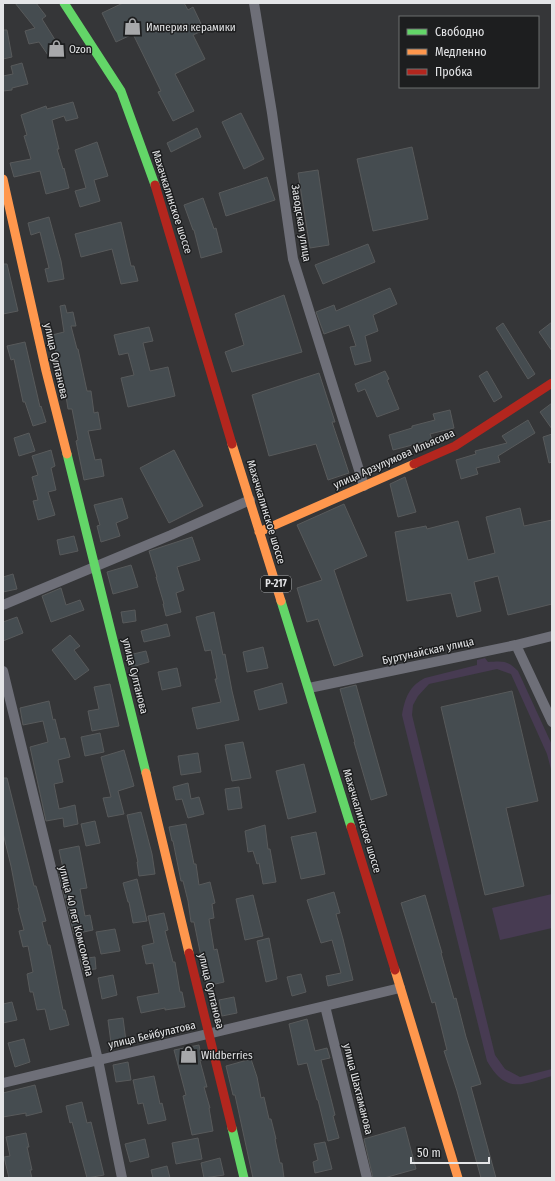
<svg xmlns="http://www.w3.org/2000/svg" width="555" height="1181" viewBox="0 0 555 1181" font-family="'Fira Sans Condensed',sans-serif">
<rect width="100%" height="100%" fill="#353638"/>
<path fill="#473b52" d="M485 658 488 662C502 661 508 660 518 671L552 745V773L547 754 511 674 497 669 429 684 418 696 413 705 412 715 495 1055 505 1069 520 1077 552 1069V1076C521 1085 506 1094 487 1061L402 715C405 698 409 686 425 678L477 665V660Z
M552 894V928L500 940 492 908Z"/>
<path fill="#454c50" stroke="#585a5b" d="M15 3H36L46 16 42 19 62 51 50 58 39 42 29 44 25 31 35 28Z
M123 3H184L188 10 193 7 204 30 193 35 205 59 175 74 194 111 173 121 158 92 161 91 133 34 116 42 102 13Z
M3 30H7L12 57 3 59Z
M22 63 28 84 12 88V90L3 91V76L13 74 11 66Z
M73 102 78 118 66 121 64 116 52 120 59 149H57L63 169 64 168 69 188 46 194 40 171 14 177 10 163 31 159 24 136 27 135 21 115 46 106 47 109Z
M241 113 264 159 244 169 222 122Z
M197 128 201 137 171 152 167 143Z
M97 142 108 176 94 180 100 201 80 207 75 191 86 188 75 150Z
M412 147 428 219 373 231 357 159Z
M318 170 329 245 310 248 298 173Z
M267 177 275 200 226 216 219 193Z
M203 198 214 229 216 228 222 252 201 258 194 230H193L184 205Z
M49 217 61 261 64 279 48 282 45 269 49 268 40 232 31 235 28 223Z
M121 222 131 266H134L138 281 121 284 112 249 81 257 75 234Z
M368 244 375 262 323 284 315 265Z
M3 264H7L18 311 3 314Z
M390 288 397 304 373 315 378 331 365 336 371 361 355 365 350 347 356 346 349 325 324 334 316 312 334 305 336 311Z
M284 295 302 352 232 372 225 352 244 345 235 314Z
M65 305 67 313 73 312 76 326H71L77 349H78L87 391H91L94 413 98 412 101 429 88 431 95 460 101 459 104 476 84 480 76 441 78 440 72 409H68L65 390H64L52 335 64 332 60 306Z
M552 322V351L539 332Z
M503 323 535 374 528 379 496 328Z
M149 327 153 341 143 343 150 371 168 367 175 396 128 407 121 378 134 375 128 353 119 355 114 335Z
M25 342 40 407 41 406 46 422 33 426 25 402H23L14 359 11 360 7 346Z
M385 371 389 379 387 380 399 409 377 417 365 389 358 392 355 384Z
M487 371 502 397 494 402 479 376Z
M319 373 335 422H332L349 473 328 480 316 444 269 456 252 395Z
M552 403V429L540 412Z
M450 410 454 428 430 434 432 440 393 450 389 435 412 428V426L435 420 433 414Z
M528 420 535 433 498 456 500 462 476 468 478 474 461 479 456 460 476 454 475 451 507 443 502 436Z
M29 433 35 451 19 456 14 438Z
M552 434V462L549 463 543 437Z
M51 450 55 466 51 468 56 490 48 492 55 515 38 520 33 501 38 500 32 477 38 475 32 456Z
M174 450 203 506 169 523 140 468Z
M405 477 416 512 398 517 390 484Z
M122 498 128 518 116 523 120 536 101 542 97 526 100 525 94 505Z
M344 504 367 556 334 570 363 656 334 666 318 619 307 622 297 588 322 580 297 525Z
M520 508 524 526 552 520V604L508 615 498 576 474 582 481 611 457 617 451 593 407 601 395 532 426 526 427 529 458 521 468 560 495 553 486 517Z
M74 536 78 551 60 555 57 540Z
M192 537 200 560 177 567 184 590 176 593 181 612 166 616 163 604H164L156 577H157L149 551Z
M131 565 138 587 113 594 107 572Z
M13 574 17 589 3 592V577Z
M61 588 66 605 80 600 84 610 51 622 42 596Z
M135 610 136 621 123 623 121 612Z
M214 612 223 655 225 654 232 691 239 720 197 729 192 708 221 702 215 679H217L211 650 205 651 196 617Z
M17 617 23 633 3 641V622Z
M167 624 170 636 144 642 141 631Z
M70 635 80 646 74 650 89 670 75 680 52 650Z
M263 647 268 668 247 672 243 652Z
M146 651 149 662 132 667 129 655Z
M177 668 181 686 162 690 158 672Z
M282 683 287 703 259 710 254 691Z
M110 684 119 726 92 731 88 711 99 709 94 687Z
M356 685 387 795 371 800 354 742H355L340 689Z
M512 691 538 801 506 808 524 886 485 895 441 707Z
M49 701 53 720 55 719 60 739 65 738 70 757 58 760 63 782 54 784 59 809 75 805 78 824 64 827 63 818 46 821 30 747 48 742 43 721 23 725 20 708Z
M100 733 104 752 85 756 81 737Z
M243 742 251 778 232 781 225 745Z
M124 750 134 786 118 791 124 814 108 817 103 798 111 797 101 757Z
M198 753 201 772 181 775 178 756Z
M304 764 316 812 288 819 276 771Z
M3 778H7L34 886H36L46 921 42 922 48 945H50L63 1010H65L69 1025 50 1030 45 1009 37 1010 33 992H30L27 974 33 972 28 946 23 947 19 931 24 930 18 908H19L11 866 3 833Z
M188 783 191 799 199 797 204 814 188 818 182 799 176 800 173 787Z
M239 787 242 808 228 810 225 789Z
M141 812 152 854 155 874 139 876 137 862H138L127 815Z
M95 821 100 843 86 846 81 824Z
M186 824 194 864H196L199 885 210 882 215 903 212 904 214 918 209 919 214 950 217 949 224 982 207 986 194 922H191L188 901 183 881H181L173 841H172L169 827Z
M265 825 268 849H270L276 882 263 884 259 863 257 864 253 851 248 852 245 831Z
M316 832 325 874 301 879 291 837Z
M79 846 87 888 80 889 85 916 90 915 93 930 74 934 59 874 64 873 59 850Z
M137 879 147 921 133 923 129 902H128L123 883Z
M334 892 340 913 336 914 343 939 353 980 328 986 326 976 341 973 332 940 321 943 307 900Z
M253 895 263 936 245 940 236 899Z
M425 895 442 953H441L454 999 456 998 466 1037 481 1084 471 1087 496 1178H481L457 1091 444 1051 447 1050 435 1002 432 1003 401 903Z
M164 913 168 930 165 931 173 962H175L180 992H182L185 1007 165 1010V1008L141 1013 137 997 159 993 153 963 146 964 142 946 154 943 148 916Z
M115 929 120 951 101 954 96 932Z
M269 938 277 979 266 982 257 941Z
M95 957 96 969 83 970 80 959Z
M301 974 306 992 292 996 287 977Z
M113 975 117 995 102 999 98 978Z
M234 997 237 1013 222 1016 219 1000Z
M12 1002 17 1020 3 1023V1004Z
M123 1018 126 1041 111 1043 108 1020Z
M307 1019 315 1051 327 1048 330 1058 321 1060 331 1099 335 1115 333 1116 339 1138 328 1141 318 1100H317L307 1063 298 1065 289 1024Z
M24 1039 30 1062 15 1067 8 1043Z
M199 1045 202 1060 200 1061 207 1087H204L210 1108H209L213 1131 192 1135 183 1096 186 1095 174 1050Z
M251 1059 257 1077 261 1098 264 1097 269 1119H271L276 1139H275L280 1163H282L284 1178H253L235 1095H233L226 1066Z
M128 1062 131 1080 116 1082 113 1065Z
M154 1076 160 1104 162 1103 166 1120 148 1124 143 1103 138 1104 133 1080Z
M35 1085 42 1112 26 1116V1113L3 1117V1093Z
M82 1102 87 1123 91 1122 104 1175 87 1178 72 1122 70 1123 66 1106Z
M405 1127 416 1169 384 1178H373L364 1139Z
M26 1133 29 1147H27L32 1170H30L32 1178H9L4 1157 10 1156 6 1137Z
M198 1138 202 1159 176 1164 172 1143Z
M145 1139 149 1157 130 1162 125 1144Z
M325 1142 332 1169 315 1173 313 1162 318 1160 314 1144Z
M220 1158 224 1175 204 1178 201 1163Z
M167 1166 170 1178H153L151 1170Z"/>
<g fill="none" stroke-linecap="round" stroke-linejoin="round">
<path stroke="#6e6f78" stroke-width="10" d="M254 3 272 113 293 259 364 486
M3 605 171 535 250 500
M516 645 552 722
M3 671 98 1060 122 1178
M309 688 516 645 552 636
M325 1006 367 1178
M3 1083 400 988"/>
<path stroke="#63d668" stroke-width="9" d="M64 3 121 91 155 185
M67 454 146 773
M281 601 351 827
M232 1128 244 1178"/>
<path stroke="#ff974d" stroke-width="9" d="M3 179 46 371 67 454
M232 444 281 601
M259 532 414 464
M146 773 189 953
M395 970 458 1178"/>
<path stroke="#b3261e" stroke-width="9" d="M155 185 232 444
M414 464 455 446 552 383
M351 827 395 970
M189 953 232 1128"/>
</g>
<defs>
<symbol id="shop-bare" viewBox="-9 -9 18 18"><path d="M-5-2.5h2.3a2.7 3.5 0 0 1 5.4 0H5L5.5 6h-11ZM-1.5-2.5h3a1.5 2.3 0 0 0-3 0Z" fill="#a7a8aa" stroke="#1d1e1f" stroke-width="2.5" paint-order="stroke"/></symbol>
</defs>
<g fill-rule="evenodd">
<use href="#shop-bare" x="120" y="14" width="25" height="25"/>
<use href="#shop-bare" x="44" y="36" width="25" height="25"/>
<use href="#shop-bare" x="176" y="1042" width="25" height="25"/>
</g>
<g text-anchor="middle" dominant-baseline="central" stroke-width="3" stroke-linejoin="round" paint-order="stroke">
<rect fill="#1d1e1f" stroke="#a8a9ab" stroke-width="1" x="261" y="576" width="30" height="16" rx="3"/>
<g font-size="10" font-weight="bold" fill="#e4e5e7">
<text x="276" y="584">Р-217</text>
</g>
<g font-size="11" fill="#e4e5e7" stroke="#1d1e1f" text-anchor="start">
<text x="146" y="27">Империя керамики</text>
<text x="69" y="49">Ozon</text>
<text x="201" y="1055">Wildberries</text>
</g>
<g font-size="11" fill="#e4e5e7" stroke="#1d1e1f">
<text transform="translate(172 202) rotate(72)">Махачкалинское шоссе</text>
<text transform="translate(301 223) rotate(81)">Заводская улица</text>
<text transform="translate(56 361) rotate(77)">улица Султанова</text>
<text transform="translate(394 459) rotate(-24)">улица Арзулумова Ильясова</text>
<text transform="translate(266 512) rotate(73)">Махачкалинское шоссе</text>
<text transform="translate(428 651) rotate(-12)">Буртунайская улица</text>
<text transform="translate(135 676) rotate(76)">улица Султанова</text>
<text transform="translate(362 821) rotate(73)">Махачкалинское шоссе</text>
<text transform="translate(76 921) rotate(76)">улица 40 лет Комсомола</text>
<text transform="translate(211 991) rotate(76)">улица Султанова</text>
<text transform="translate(152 1035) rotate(-13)">улица Бейбулатова</text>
<text transform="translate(358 1089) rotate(76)">улица Шахтаманова</text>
</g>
</g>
<rect width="555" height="1181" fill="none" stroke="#e4e5e7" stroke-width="8"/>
<rect x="399" y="16" width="140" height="72" fill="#1d1e1f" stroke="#6d6e6f"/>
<rect x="407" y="29" width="20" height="6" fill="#63d668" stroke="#6d6e6f"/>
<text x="435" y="36" font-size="12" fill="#e4e5e7">Свободно</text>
<rect x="407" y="49" width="20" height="6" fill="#ff974d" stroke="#6d6e6f"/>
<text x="435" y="56" font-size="12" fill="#e4e5e7">Медленно</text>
<rect x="407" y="69" width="20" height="6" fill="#b3261e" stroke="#6d6e6f"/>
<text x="435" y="76" font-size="12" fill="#e4e5e7">Пробка</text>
<path d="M411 1157v6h78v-6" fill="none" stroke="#e4e5e7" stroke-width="2"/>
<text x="417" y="1157" font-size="12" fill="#e4e5e7" stroke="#1d1e1f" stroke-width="3" paint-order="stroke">50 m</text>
</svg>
